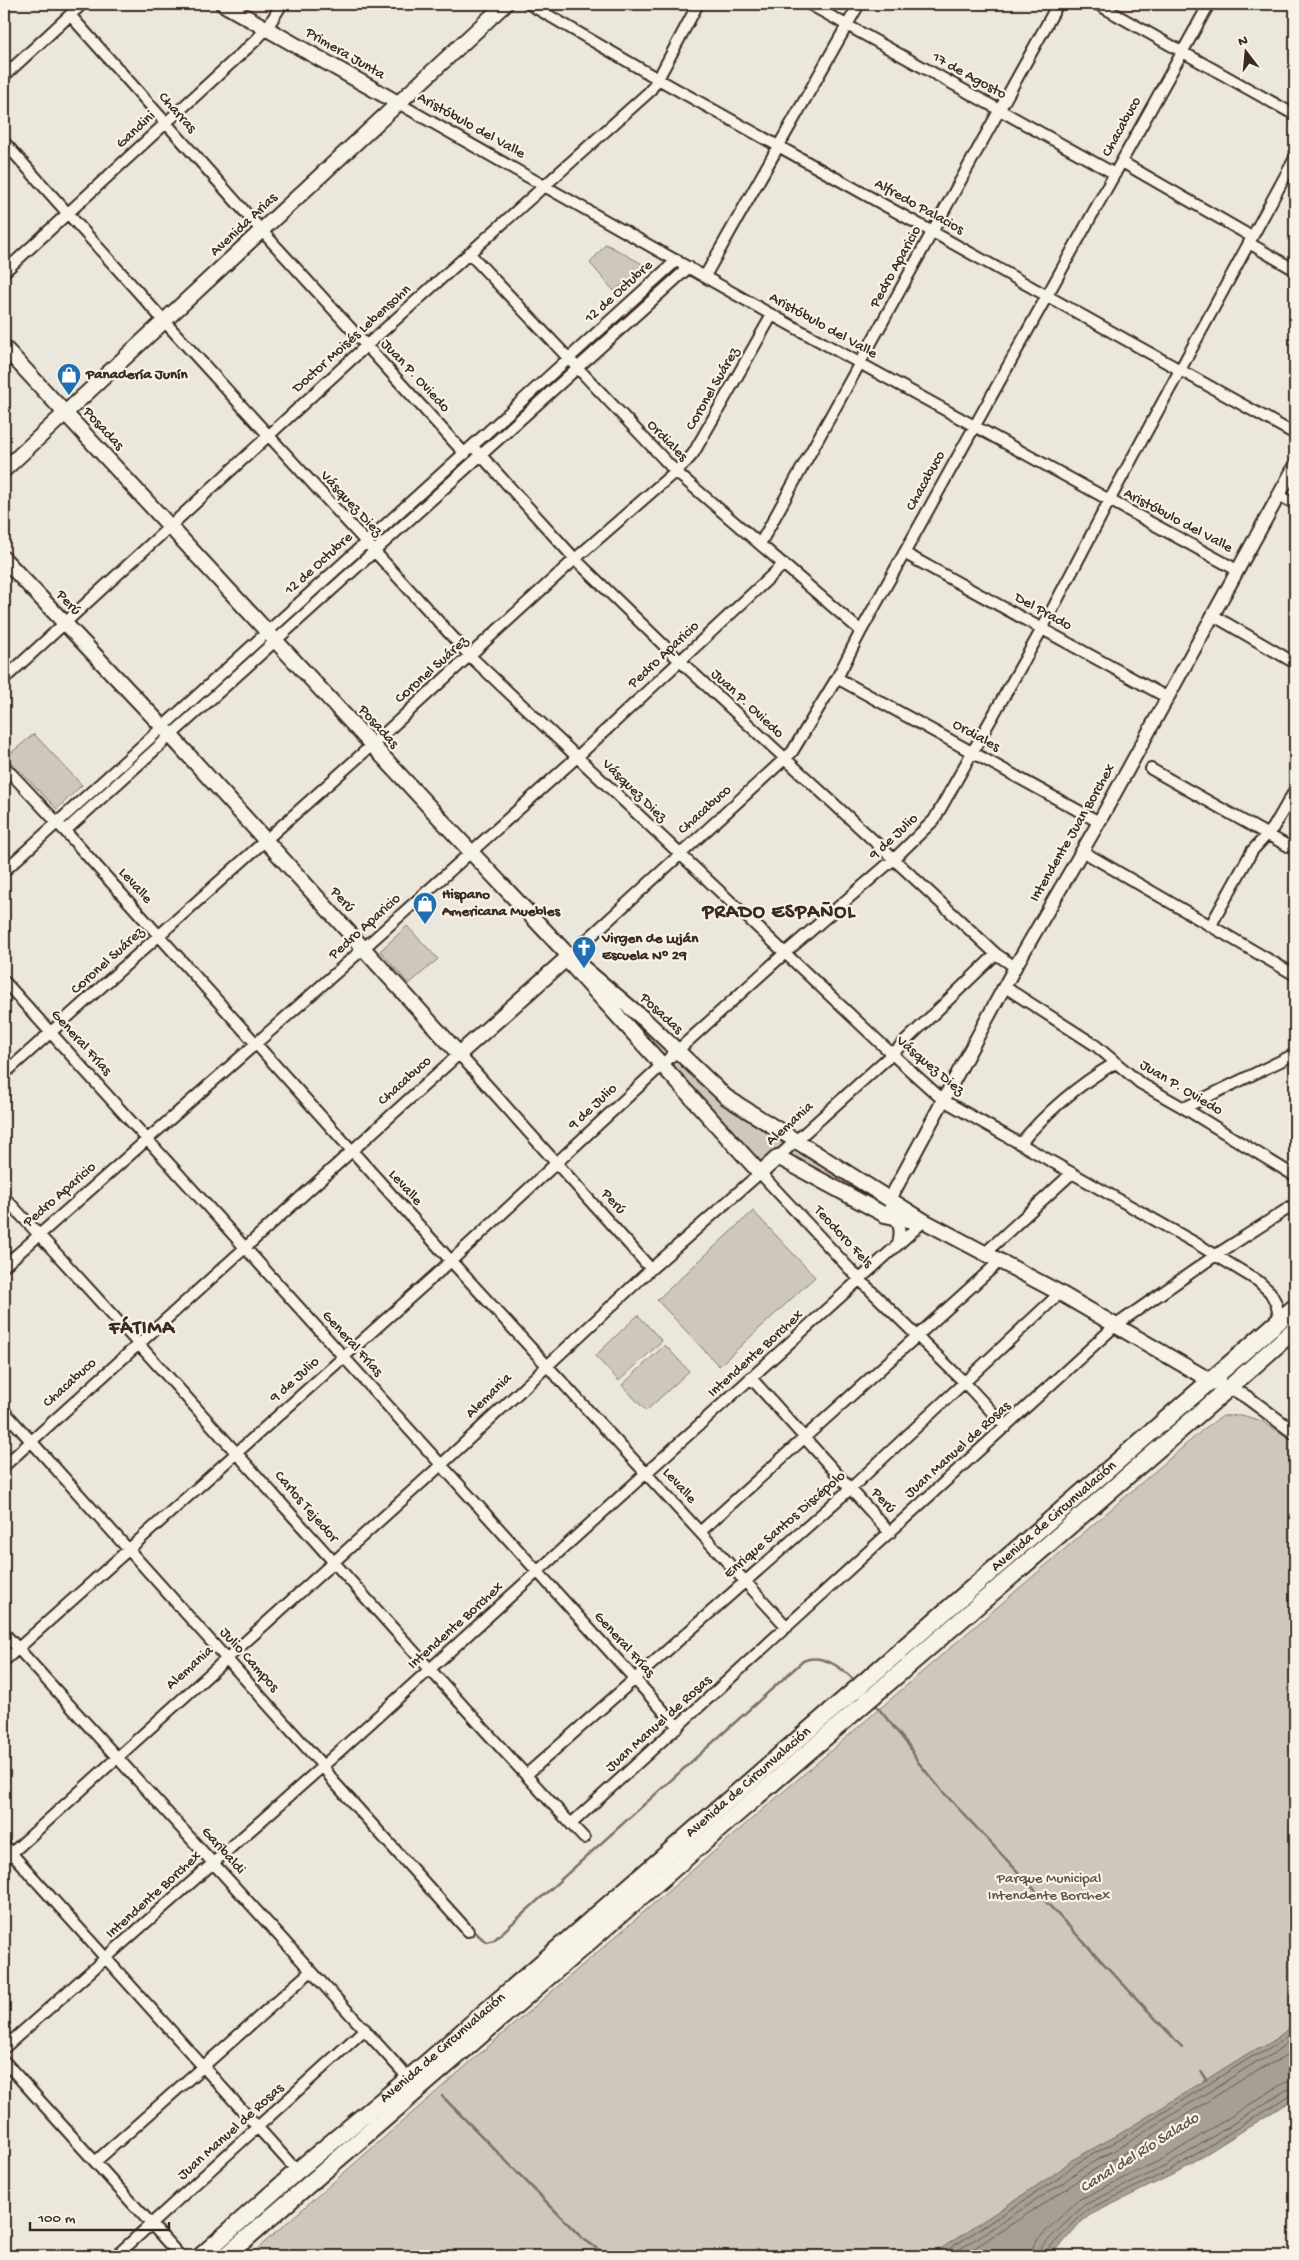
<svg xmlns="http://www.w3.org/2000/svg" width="1299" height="2260" viewBox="0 0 1299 2260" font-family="'Gochi Hand',sans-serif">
<rect width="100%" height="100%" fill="#ece7dc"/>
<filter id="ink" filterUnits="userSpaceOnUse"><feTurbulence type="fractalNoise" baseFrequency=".02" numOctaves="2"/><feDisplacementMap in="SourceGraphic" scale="10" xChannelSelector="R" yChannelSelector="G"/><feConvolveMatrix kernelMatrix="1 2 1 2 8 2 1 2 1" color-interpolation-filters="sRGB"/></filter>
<g filter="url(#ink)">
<path fill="#cec8bc" stroke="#84796d" d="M606 244 646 266 614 291 590 263Z
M34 734 82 785 57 809 6 757Z
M407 926 438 959 409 984 380 951Z
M589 973 726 1097 890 1199 895 1218 778 1157 760 1173Z
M753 1211 815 1277 719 1366 657 1300Z
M638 1315 662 1341 619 1381 595 1356Z
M665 1345 689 1371 646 1411 622 1385Z
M1242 1415 1262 1421 1295 1442V2024C1280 2034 1270 2047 1252 2051L1118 2135 1072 2160 1056 2173 930 2256H249L483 2051 1205 1428 1223 1416Z"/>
<path fill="#a89f93" stroke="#7c7064" d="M1295 2024V2098L1174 2174 1090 2215 1079 2224 1062 2244 1047 2256H930L1056 2173 1072 2160 1118 2135 1252 2051C1269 2047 1281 2034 1295 2024Z"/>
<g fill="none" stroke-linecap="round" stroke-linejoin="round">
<path stroke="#67594d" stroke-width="1" d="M938 2256 1059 2178 1075 2164 1121 2139 1253 2056C1271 2051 1281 2040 1295 2030
M949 2256 1063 2183 1079 2170 1124 2145 1256 2062C1273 2057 1281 2046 1295 2037
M962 2256 1066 2189 1083 2176 1128 2151 1259 2069 1283 2058 1295 2046
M1031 2256 1032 2248 1036 2241 1078 2200 1165 2158 1284 2083 1295 2080
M1038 2256 1041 2247 1084 2205 1168 2165 1288 2089 1295 2087
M1045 2256 1046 2251 1087 2210 1171 2170 1291 2094H1295"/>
<path stroke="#7c7064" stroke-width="2.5" d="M875 1704 909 1746 918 1762 943 1792 1182 2047
M476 1933 486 1942 494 1940 803 1661C821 1653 839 1666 852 1678
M1201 2072 1206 2080
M442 2096 582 2238 608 2256"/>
<defs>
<path id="minor" d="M529 4 658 79 1295 434
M809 4 1115 174
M1097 4 1295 115
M70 15 262 231 465 454
M4 76 82 4
M398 103 772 315 1237 570
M4 142 164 321 470 656 892 1054 943 1100 1199 1245 1258 1281 1270 1292 1276 1303 1280 1320
M1122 162 1252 237
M1249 243 1295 270
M469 253 676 472 861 631
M4 272 256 40 267 28 282 4
M705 276 859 4
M477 451 575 559 680 661 996 954 1015 967
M1279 495 1295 504
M760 544 1058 4
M904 553 1168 698
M1214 616 1295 663
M837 678 1099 822
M4 679 366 346 649 92 658 79 698 4
M4 766 65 831 451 1261 787 1627
M1151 769 1295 850
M65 831 689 267
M1082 851 1295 975
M4 871 677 260
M1211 925 1252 851 1273 828 1295 790
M566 959 792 752 837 678 861 631 1209 4
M4 981 678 1727
M1005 987 1095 1045 1140 1083 1184 1108 1295 1176
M4 1074 372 745 575 559 685 463 693 454 772 315
M1184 1108 1295 1054
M1020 1144C1047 1111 1078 1085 1115 1063
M778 1157 892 1054 996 954
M4 1197C201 1408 387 1627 584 1838
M895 1218C901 1227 900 1234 898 1245
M985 1253 1072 1173
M4 1266 364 948 577 757 784 564
M751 1378 890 1533
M4 1411 323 1766 334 1782 468 1931
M4 1466 459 1054 651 1269
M700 1532 1000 1261
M4 1633 412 2082
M4 1661 451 1261 677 1051 785 953 895 858 934 820 1042 629 1109 501 1295 158
M526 1775 850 1489 1060 1293
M571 1824 1116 1325 1216 1255 1295 1204
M4 1845 297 2171
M4 1860 441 1465 651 1269 760 1173 860 1280 964 1382 1006 1427
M4 2048 323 1766 924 1221
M4 2061 180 2256
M95 2162 311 1971
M116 2256 365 2029"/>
<path id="tertiary" d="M892 1208 890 1199 1015 967 1099 822 1295 466
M1230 1387 1248 1398 1295 1433"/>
<path id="secondary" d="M223 4 398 103
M4 347 471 852 569 956 645 1020 726 1097 924 1221 1060 1293 1211 1381 1220 1384
M4 470 505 4
M4 559 162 726 459 1054 566 959 760 1173 778 1157 885 1215 908 1220 923 1221"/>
<g id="trunk">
<path id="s1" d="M201 2256 297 2171 409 2078 1295 1307"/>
<path d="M226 2256 1230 1387 1295 1329"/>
</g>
</defs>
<use href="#minor" stroke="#3b2a1e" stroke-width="14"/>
<use href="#tertiary" stroke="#3b2a1e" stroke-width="16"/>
<use href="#secondary" stroke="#3b2a1e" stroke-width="18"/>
<use href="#trunk" stroke="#3b2a1e" stroke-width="20"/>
<use href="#minor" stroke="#f7f3e8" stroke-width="10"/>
<use href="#tertiary" stroke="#f7f3e8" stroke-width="12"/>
<use href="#secondary" stroke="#f7f3e8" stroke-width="14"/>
<use href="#trunk" stroke="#f7f3e8" stroke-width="16"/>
</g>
</g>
<defs>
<symbol id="shop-pin" viewBox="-11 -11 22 30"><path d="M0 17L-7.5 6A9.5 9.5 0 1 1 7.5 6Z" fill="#1f6fb2" stroke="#f7f3e8"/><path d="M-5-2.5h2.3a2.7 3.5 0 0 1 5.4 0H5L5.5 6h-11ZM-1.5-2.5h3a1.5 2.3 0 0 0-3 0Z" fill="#fff"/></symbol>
<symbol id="church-pin" viewBox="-11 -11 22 30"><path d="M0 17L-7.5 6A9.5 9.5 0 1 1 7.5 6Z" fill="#1f6fb2" stroke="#f7f3e8"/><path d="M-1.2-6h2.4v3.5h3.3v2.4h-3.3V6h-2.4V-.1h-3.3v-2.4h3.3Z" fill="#fff"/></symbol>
</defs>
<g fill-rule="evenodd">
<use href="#shop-pin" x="55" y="361" width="28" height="38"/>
<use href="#shop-pin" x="411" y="890" width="28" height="38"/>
<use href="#church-pin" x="570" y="934" width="28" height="38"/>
</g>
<g text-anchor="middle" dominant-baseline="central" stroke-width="4.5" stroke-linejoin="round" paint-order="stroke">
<g font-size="15" fill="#3b2a1e" stroke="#f7f3e8">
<text transform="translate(345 54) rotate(30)">Primera Junta</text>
<text transform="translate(969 76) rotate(29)">17 de Agosto</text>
<text transform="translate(177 113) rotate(48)">Charras</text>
<text transform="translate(471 126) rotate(29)">Aristóbulo del Valle</text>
<text transform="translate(1122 127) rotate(-61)">Chacabuco</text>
<text transform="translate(136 130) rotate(-43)">Gandini</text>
<text transform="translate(919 207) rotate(29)">Alfredo Palacios</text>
<text transform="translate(244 225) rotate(-43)">Avenida Arias</text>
<text transform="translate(896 267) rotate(-61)">Pedro Aparicio</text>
<text transform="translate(619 292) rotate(-42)">12 de Octubre</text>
<text transform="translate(823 326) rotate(29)">Aristóbulo del Valle</text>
<text transform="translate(352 339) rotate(-42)">Doctor Moisés Lebensohn</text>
<text transform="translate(415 376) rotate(47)">Juan P. Oviedo</text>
<text transform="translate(713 389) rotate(-60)">Coronel Suárez</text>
<text transform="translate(103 429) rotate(47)">Posadas</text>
<text transform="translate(667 441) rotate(46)">Ordiales</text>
<text transform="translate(926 481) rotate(-61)">Chacabuco</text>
<text transform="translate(351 504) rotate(47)">Vásquez Diez</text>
<text transform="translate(1178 521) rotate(28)">Aristóbulo del Valle</text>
<text transform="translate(319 564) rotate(-42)">12 de Octubre</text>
<text transform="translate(68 603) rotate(47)">Perú</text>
<text transform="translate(1043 612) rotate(29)">Del Prado</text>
<text transform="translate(664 655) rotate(-43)">Pedro Aparicio</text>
<text transform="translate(432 670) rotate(-42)">Coronel Suárez</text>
<text transform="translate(747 704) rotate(43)">Juan P. Oviedo</text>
<text transform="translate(378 727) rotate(48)">Posadas</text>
<text transform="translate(976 736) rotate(29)">Ordiales</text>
<text transform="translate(634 791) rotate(44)">Vásquez Diez</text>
<text transform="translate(705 810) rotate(-42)">Chacabuco</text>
<text transform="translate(1073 833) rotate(-60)">Intendente Juan Borchex</text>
<text transform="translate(894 837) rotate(-43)">9 de Julio</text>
<text transform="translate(135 886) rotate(48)">Levalle</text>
<text transform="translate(342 900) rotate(48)">Perú</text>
<text transform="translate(365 927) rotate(-42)">Pedro Aparicio</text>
<text transform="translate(108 961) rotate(-42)">Coronel Suárez</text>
<text transform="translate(661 1014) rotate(43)">Posadas</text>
<text transform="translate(81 1043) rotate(48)">General Frías</text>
<text transform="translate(930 1066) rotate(40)">Vásquez Diez</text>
<text transform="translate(405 1081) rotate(-42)">Chacabuco</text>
<text transform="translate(1181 1088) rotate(31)">Juan P. Oviedo</text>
<text transform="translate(593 1107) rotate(-43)">9 de Julio</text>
<text transform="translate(790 1124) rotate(-42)">Alemania</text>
<text transform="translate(405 1188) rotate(48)">Levalle</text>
<text transform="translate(60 1195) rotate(-41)">Pedro Aparicio</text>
<text transform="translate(613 1202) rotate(48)">Perú</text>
<text transform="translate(843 1237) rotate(47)">Teodoro Fels</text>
<text transform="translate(352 1344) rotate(48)">General Frías</text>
<text transform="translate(756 1354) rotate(-42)">Intendente Borchex</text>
<text transform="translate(295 1380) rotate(-42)">9 de Julio</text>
<text transform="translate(70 1383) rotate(-42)">Chacabuco</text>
<text transform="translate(489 1396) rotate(-44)">Alemania</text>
<text transform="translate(958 1450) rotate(-42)">Juan Manuel de Rosas</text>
<text transform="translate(679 1486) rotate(48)">Levalle</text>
<text transform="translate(883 1501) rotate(48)">Perú</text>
<text transform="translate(306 1507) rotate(49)">Carlos Tejedor</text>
<text stroke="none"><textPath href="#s1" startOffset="1129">Avenida de Circunvalación</textPath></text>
<text transform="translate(785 1525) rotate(-41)">Enrique Santos Discépolo</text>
<text transform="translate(456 1626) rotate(-42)">Intendente Borchex</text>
<text transform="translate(624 1645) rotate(48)">General Frías</text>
<text transform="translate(249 1660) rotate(48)">Julio Campos</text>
<text transform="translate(190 1668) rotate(-42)">Alemania</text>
<text transform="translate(659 1724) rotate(-42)">Juan Manuel de Rosas</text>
<text stroke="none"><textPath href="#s1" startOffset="724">Avenida de Circunvalación</textPath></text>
<text transform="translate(223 1851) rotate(48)">Garibaldi</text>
<text transform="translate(154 1895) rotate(-42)">Intendente Borchex</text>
<text stroke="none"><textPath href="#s1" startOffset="319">Avenida de Circunvalación</textPath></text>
<text transform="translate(231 2132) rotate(-42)">Juan Manuel de Rosas</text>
</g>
<g font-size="15" font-weight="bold" fill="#3b2a1e" stroke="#f7f3e8" text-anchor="start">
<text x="86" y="375">Panadería Junín</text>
<text x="442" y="895">Hispano<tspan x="442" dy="17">Americana Muebles</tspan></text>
<text x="602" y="939">Virgen de Luján<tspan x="602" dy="17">Escuela Nº 29</tspan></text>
</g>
<g font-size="15" fill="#605246" stroke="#f7f3e8">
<text x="1049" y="1879">Parque Municipal<tspan x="1049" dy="17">Intendente Borchex</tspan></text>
</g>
<g font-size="16" font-style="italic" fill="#615347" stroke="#f7f3e8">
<text transform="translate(1140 2154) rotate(-32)">Canal del Río Salado</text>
</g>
<g font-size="20" font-weight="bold" letter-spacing="1" fill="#3b2a1e" stroke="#f7f3e8">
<text x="779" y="913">PRADO ESPAÑOL</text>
<text x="142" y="1329">FÁTIMA</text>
</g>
</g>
<rect width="1299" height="2260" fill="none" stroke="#f7f3e8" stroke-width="20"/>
<rect x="10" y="10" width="1279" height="2240" fill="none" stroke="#3b2a1e" stroke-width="2" filter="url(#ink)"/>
<g transform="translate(1246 52) rotate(344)" stroke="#f7f3e8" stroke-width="4" paint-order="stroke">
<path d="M0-4L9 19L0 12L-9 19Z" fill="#3b2a1e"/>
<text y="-8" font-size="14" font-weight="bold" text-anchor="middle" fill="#3b2a1e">N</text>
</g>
<path d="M30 2222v8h139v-8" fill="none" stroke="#3b2a1e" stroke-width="2.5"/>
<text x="38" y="2222" font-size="15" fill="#3b2a1e" stroke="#f7f3e8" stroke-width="4" paint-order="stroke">100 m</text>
</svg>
